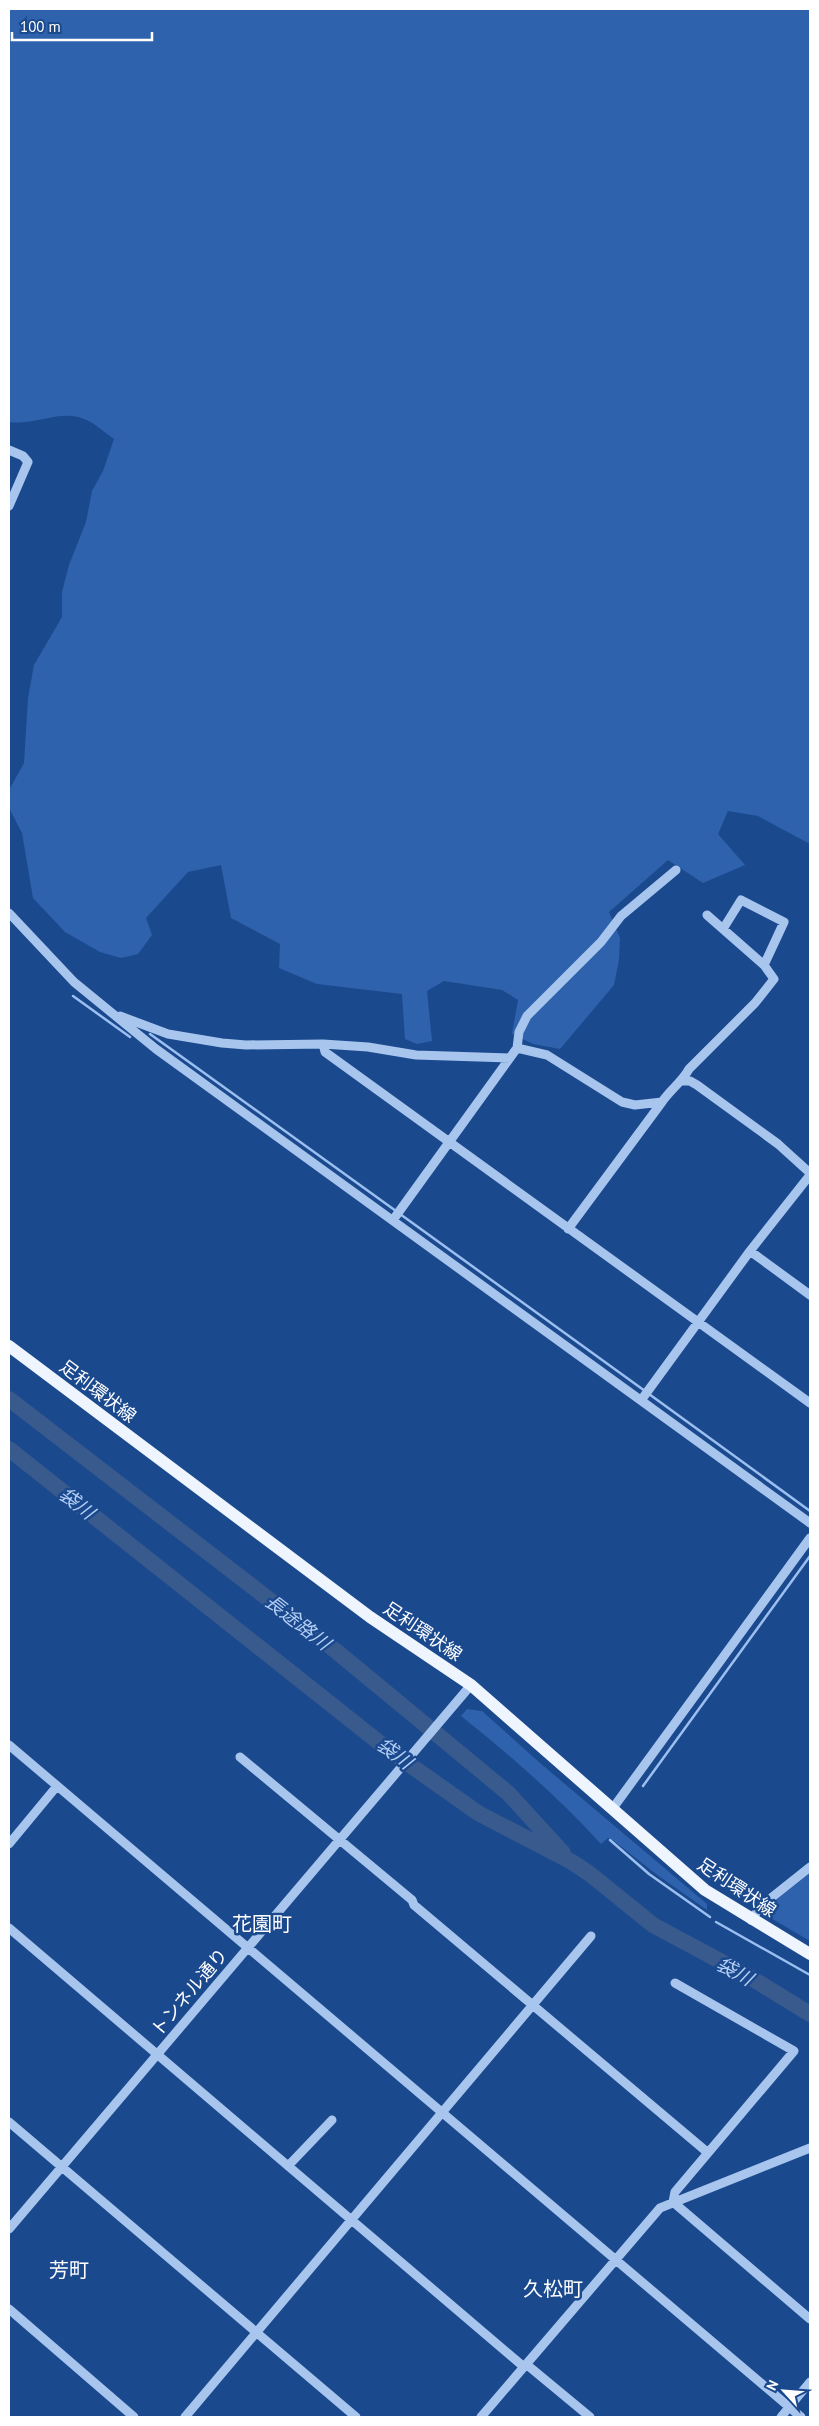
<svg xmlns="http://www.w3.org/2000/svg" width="819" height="2426" viewBox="0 0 819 2426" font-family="'PT Sans','Noto Sans JP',sans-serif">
<rect width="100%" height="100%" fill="#1b498e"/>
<path fill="#2e62ac" d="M9 9H810V844L758 816 728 811 718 834 745 865 703 883 668 860 609 912 620 938 619 960 614 985 560 1049 533 1044 512 1034 518 1000 502 990 444 981 427 991 432 1041 417 1044 405 1039 402 994 317 984 279 968 280 944 231 918 221 865 188 872 146 918 152 935 138 954 121 958 100 952 65 932 33 898 22 833 9 808V790L24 763 28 698 34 665 62 617V592L69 565 86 522 92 491 103 471 114 439C104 432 95 423 84 419 61 409 33 426 9 422Z
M467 1709 482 1711 540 1763 707 1904V1910L656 1874 614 1841 608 1838 601 1844C558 1797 511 1756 461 1716Z
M810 1873V1941L764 1914V1910Z"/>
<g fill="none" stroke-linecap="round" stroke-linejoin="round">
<path stroke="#9bbff0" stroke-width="2.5" d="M73 996 130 1037
M150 1034 396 1211
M400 1214 645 1391
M649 1394 810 1511
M643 1786 810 1556
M610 1840 649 1874 710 1917
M716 1922 810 1975"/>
<path stroke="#395a8d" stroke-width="16" d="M9 1399 336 1651 508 1793 563 1853
M9 1449 386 1748 478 1813 572 1862 590 1874 653 1925 748 1976 810 2014"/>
<path stroke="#a8c5ee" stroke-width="9" d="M9 450 23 456 28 462 9 506
M9 913 74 982 156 1049 810 1523
M723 929 741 900 784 922 764 965
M120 1016 168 1034 222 1043 246 1045 323 1044 368 1047 416 1055 510 1058
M323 1044 325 1052 810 1403
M517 1048 547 1055 622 1102 635 1105 662 1102C671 1089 682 1082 689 1069L755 1003 774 979 764 965 707 915
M682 1081H690L697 1085 778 1144 810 1173
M393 1220 517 1048 519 1032 527 1016 601 942 621 916 676 870
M568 1229 662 1102
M750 1251 810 1295
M642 1399 750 1251 810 1175
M9 1745 801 2417
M240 1757 412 1900 414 1905 707 2152
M613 1808 810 1538
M9 1844 57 1786
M751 1920 761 1906 810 1867
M9 1928 524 2367
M675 1983 794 2051 675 2192 673 2202 810 2319
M9 2122 356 2417
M288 2166 332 2120
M9 2229 471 1685
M9 2309 134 2417
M526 2364 590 2417
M185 2417 591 1936
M481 2417 660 2208 810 2148
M781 2417 810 2382"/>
<path stroke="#eff5ff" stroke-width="12" d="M9 1346 370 1617 471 1685 705 1890 810 1954"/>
</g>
<g text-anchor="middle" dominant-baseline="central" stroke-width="5" stroke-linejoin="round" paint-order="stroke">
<g font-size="18" fill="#fff" stroke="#1b498e">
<text transform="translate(98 1391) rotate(37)">足利環状線</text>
<text transform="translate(423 1631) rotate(34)">足利環状線</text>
<text transform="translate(737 1887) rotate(34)">足利環状線</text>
<text transform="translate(189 1992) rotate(-50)">トンネル通り</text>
</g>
<g font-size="19" font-style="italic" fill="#b4cff5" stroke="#1b498e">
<text transform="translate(77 1503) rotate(38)">袋川</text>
<text transform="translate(298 1622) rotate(38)">長途路川</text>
<text transform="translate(395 1753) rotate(37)">袋川</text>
<text transform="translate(735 1971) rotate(29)">袋川</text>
</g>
<g font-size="20" fill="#fff" stroke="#1b498e">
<text x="262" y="1924">花園町</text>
<text x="69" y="2270">芳町</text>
<text x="553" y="2289">久松町</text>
</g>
</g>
<rect width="819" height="2426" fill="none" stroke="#ffffff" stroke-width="20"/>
<g transform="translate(784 2391) rotate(296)" stroke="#1b498e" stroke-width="4" paint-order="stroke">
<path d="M0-4L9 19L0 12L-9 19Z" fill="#ffffff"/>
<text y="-8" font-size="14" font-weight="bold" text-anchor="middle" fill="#ffffff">N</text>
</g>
<path d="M12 32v8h140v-8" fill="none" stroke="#ffffff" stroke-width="2.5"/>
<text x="20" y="32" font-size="15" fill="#ffffff" stroke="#1b498e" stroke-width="4" paint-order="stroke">100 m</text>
</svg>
